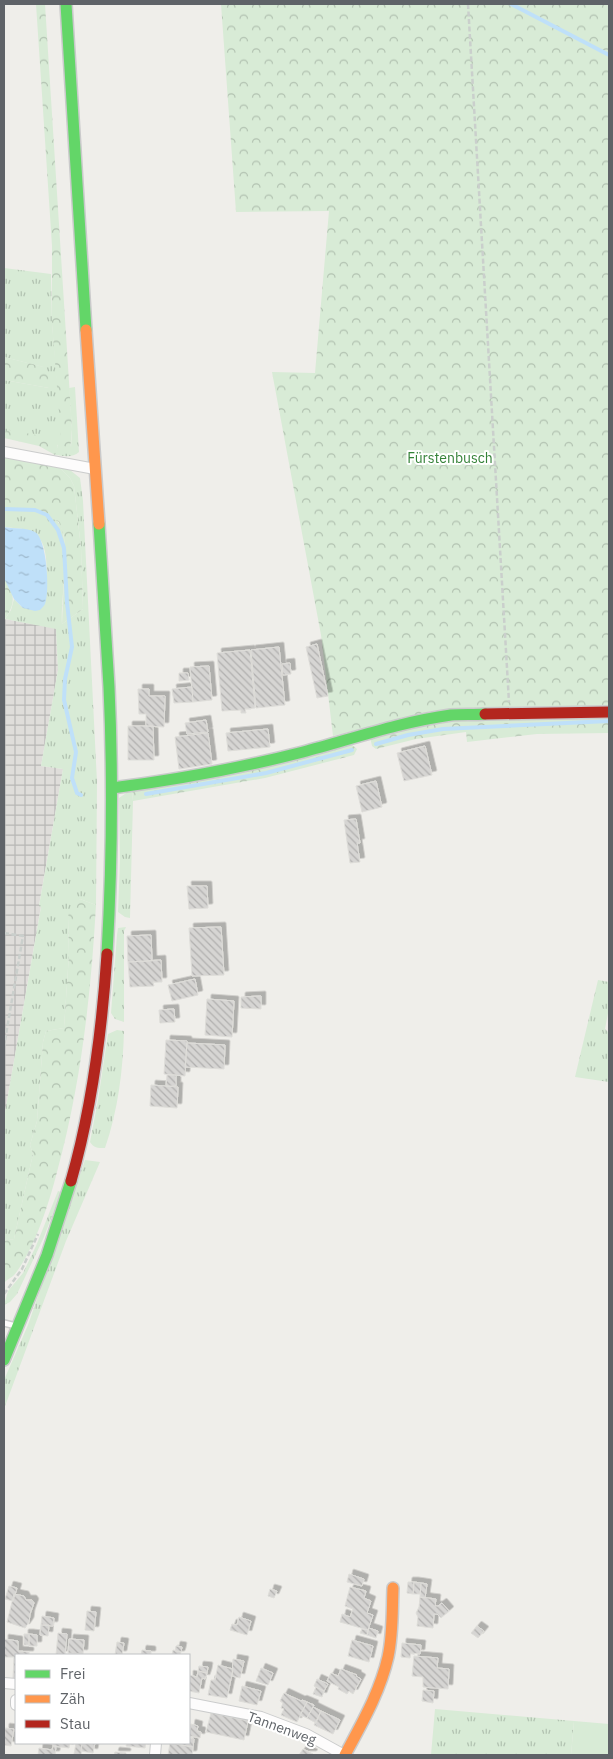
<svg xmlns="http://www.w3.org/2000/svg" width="613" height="1759" viewBox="0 0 613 1759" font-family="'IBM Plex Sans',sans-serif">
<defs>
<pattern id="industrial-grid" width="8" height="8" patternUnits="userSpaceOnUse" patternTransform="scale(1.25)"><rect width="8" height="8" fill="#dfddda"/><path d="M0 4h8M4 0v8" fill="none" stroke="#b8b7b5"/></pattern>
<pattern id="grass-tufts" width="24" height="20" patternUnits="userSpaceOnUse" patternTransform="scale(1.25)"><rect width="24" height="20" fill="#d8ebd6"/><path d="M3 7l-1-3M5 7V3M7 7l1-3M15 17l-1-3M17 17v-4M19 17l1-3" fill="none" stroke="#b2c2b1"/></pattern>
<pattern id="forest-crowns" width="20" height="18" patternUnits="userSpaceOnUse" patternTransform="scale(1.25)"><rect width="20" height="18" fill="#d8ebd6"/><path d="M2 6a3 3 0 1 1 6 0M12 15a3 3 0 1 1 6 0" fill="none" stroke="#b2c2b1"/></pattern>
<pattern id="water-ripples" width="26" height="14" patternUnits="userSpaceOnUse" patternTransform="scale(1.25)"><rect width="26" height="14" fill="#bfe0f9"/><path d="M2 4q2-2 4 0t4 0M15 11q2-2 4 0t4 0" fill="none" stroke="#9eb9cd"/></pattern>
<pattern id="building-back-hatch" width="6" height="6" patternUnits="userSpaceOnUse" patternTransform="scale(1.25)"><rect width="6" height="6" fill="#d6d5d3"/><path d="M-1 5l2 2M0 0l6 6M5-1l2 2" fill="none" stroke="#b1b0af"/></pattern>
<filter id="shadow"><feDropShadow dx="4.5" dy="-4.5" stdDeviation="0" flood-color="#0004"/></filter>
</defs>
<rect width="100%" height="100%" fill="#efeeea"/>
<path fill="url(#industrial-grid)" d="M4 619 56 628 58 670 41 766 63 769 39 905 41 906 4 1118Z"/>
<path fill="url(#grass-tufts)" d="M4 268 51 274 52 324 58 390 71 447 72 429 69 388 75 387 79 452C73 458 63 456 55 455L58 445 5 432 4 435V380L49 388 43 367 4 357Z
M59 467 70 470 80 478 83 501 97 782 96 905 80 899 68 917 69 954 64 1028 46 1031 43 1042 37 1121 30 1145 33 1154 14 1239 4 1241V1118L41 907 39 906 63 769 41 766 58 670 56 629 5 619 11 610 14 599 23 608 46 593C46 574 52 536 27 530 20 528 11 528 4 527V509C14 509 25 508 35 510 41 511 54 517 58 522 72 536 60 602 62 624L83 609 81 548 74 486 70 478Z
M132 789 133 801 130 918 125 917 118 912 120 861 119 798Z
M126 927 124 931V1022L115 1019 111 1013 117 935 118 928Z
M598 980 609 982V1008L605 1029 609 1033V1082L575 1077Z
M117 1030 124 1031C123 1070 118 1111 105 1148 97 1148 94 1148 90 1142L98 1100 108 1034Z
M85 1160 100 1162 66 1241 4 1409V1380L28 1325Z
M58 1191 61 1192 44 1237 17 1294 10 1302 4 1305 8 1291 23 1273 36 1246Z
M435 1709 574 1721 571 1755H431Z"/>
<path fill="url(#forest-crowns)" d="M36 4H45L72 429 70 451 64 446 61 438 52 324V246Z
M221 4H609V706L501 707 432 711 333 736 321 635 272 372 315 373 329 211 236 212Z
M4 357 44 367 49 377V388L4 380Z
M9 430 52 438C60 443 58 448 55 455L39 446 4 438 5 432Z
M4 456 59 467 70 478 74 486 81 548 83 609 62 624 65 554 64 536 59 522 35 510 4 509Z
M4 578C15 594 16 603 5 619H4Z
M609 715V733L537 734 467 742 466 732 416 739 376 749 372 746 370 737 431 722Z
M351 744 357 749 354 755 265 778 133 801 132 789Z
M80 899 96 905C91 995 81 1084 57 1172 49 1203 35 1248 15 1274 12 1278 7 1279 4 1283V1241L14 1239 33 1154 30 1145 37 1121 43 1042 46 1031 64 1028 69 954 68 917 70 908Z"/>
<path fill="#d8ebd6" d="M574 1721 609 1724V1755H571Z"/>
<path fill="url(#water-ripples)" d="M4 527C13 529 26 527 35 532 47 539 50 592 45 604 44 606 42 608 40 610L35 611 23 608 14 599 4 578Z"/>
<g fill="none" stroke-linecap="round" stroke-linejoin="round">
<path stroke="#bfe0f9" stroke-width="4" d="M511 4 609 55
M4 509 35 510 47 515 58 530 64 548 67 603 72 647 65 679 64 700 76 752 72 778 77 793 81 795
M376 744 408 735 443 729 609 721
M146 794 266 773 352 750"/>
</g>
<path fill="url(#building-back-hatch)" stroke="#deddd9" filter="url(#shadow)" d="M317 644 328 696 317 698 306 647Z
M279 647 285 705 256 708 251 650Z
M250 650 255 708 245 709 246 713H241V710L222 711 217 653Z
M290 663 291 674 283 675 282 664Z
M209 666 212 700 193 702 190 667Z
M179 673H188L189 680 179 681Z
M192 687 193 702 174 703 172 689Z
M138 689H149V696H165L164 727 146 726V714H139Z
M206 720 208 732 187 734 185 723Z
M128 726H153L154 760H128Z
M268 729 270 747 228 751 226 733Z
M208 733 212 764 179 769 175 737Z
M425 746 432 775 404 781 397 753Z
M376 781 382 807 362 812 356 786Z
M356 819 360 843H357L360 862 350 863 344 820Z
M187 886H207L208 908 189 909Z
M221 927 224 975 192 976 189 928Z
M151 935 152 961 128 962 127 936Z
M161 960 162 982H153L154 986 130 987 128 962Z
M195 979 198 995 172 1001 168 985Z
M261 996V1009L241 1008V997Z
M207 999 234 1001 232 1037 205 1035Z
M174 1009 175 1022 160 1023 159 1010Z
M166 1040 187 1041 185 1076 164 1074Z
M187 1043 225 1045 224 1069 185 1067Z
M167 1075H176V1086H166Z
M151 1085 178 1087 177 1108 150 1106Z
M349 1574 364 1579 362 1586 347 1582Z
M408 1582H414L413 1594 407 1593Z
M414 1582 421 1583 420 1594H413Z
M421 1583 427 1584 425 1598 420 1597Z
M9 1586 17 1588 13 1601 5 1599Z
M350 1587 366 1591 364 1598 371 1601 367 1613 373 1615 368 1630 340 1622 342 1614 350 1617 353 1609 345 1606Z
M270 1589 277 1591 274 1598 268 1596Z
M14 1594 24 1596 26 1600H32L34 1603 30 1614 29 1622 25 1628 7 1622Z
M420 1597 436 1599 435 1606H438L442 1603 449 1611 441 1618 437 1614H434L433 1628 417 1626 418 1617 416 1613 419 1607Z
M87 1611 96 1612 94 1631 85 1630Z
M42 1616 54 1618 53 1626 41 1625Z
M239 1617 251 1621 247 1635 230 1630 232 1624 237 1625Z
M41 1625H49L48 1636 40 1635Z
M477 1626 484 1631 478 1638 471 1633Z
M369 1628 378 1631 376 1638 367 1635Z
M362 1629 368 1630 367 1635 360 1633Z
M58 1633 67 1634 65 1655H56Z
M24 1634H29V1645H24Z
M29 1634 37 1635V1646H29Z
M4 1639 18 1641V1651L29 1652V1655H16V1678H13L14 1657H4Z
M69 1639 84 1640 83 1654 68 1653Z
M352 1640 373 1646 369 1662 348 1656Z
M117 1642 124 1643 122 1655H115Z
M402 1643 421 1645 420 1654 411 1653 410 1658 401 1657Z
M176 1646 182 1647 181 1652 175 1651Z
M142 1650 151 1651V1655H141Z
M173 1650 181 1652 180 1655H172Z
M414 1656 438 1658 437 1668 449 1669 448 1689 423 1687V1677L412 1676Z
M233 1659 244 1661 240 1678 232 1676Z
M218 1665 233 1669 227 1698 208 1695 211 1680H215Z
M199 1666 208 1667 207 1673 198 1671Z
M261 1668 273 1673 268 1685 256 1681Z
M341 1669 357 1675 356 1676 361 1679 353 1694 349 1691 347 1694 338 1689 339 1687 327 1681 331 1673 338 1676Z
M198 1671 207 1673 205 1679 202 1678 199 1693 189 1691V1675L197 1677Z
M317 1679 328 1684 324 1691 314 1686Z
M242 1686 261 1691 257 1705 239 1701Z
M316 1687 324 1691 322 1697 313 1694Z
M423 1690 434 1691 433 1703 422 1701Z
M284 1693 301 1701 302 1700 307 1702 297 1722 281 1715 284 1709 281 1708 283 1703 280 1701Z
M307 1702 314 1705 307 1718 300 1715Z
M313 1707 321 1711 316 1723 307 1718Z
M321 1711 340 1720 333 1734 314 1725Z
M211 1713 248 1721 244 1740 206 1732Z
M191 1724 198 1726 197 1731 201 1732 200 1738 189 1736Z
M5 1728 14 1729 11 1746 4 1745Z
M189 1738 194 1739 193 1747 181 1745V1743H189Z
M53 1743H70L69 1748 53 1746Z
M76 1743H82L81 1755 74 1754Z
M82 1743H95L93 1753 81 1751Z
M127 1743H146L145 1748 126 1746Z
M170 1743 193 1747 192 1755H168Z
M53 1746H56L55 1755H38L39 1748 52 1750Z
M303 1749 313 1754 312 1755H299Z
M115 1752 126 1753V1755H114Z"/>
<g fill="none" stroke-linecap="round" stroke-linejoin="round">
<defs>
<path id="lane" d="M4 1323 16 1326"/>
<path id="street" d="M4 452 95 469
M4 1683 16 1684
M16 1700V1705
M189 1703 261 1717 306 1734 344 1755
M155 1755 156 1743"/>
<path id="fast" d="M66 4 86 330
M99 524C102 578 106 633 109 687 113 776 112 866 107 954
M112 788C176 780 240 768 303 752 352 739 400 722 451 715 462 714 474 715 485 714
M4 1360 47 1255 71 1181"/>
<path id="slow" d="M86 330 99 524
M345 1755C362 1723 380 1692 388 1657 393 1634 392 1611 393 1588"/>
<path id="jam" d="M485 714 609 712
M71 1181C92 1108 102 1030 107 954"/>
</defs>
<use href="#lane" stroke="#cbcccc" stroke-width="8"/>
<use href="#street" stroke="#cbcccc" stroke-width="12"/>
<use href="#fast" stroke="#cacacb" stroke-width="14"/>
<use href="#slow" stroke="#cacacb" stroke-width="14"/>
<use href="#jam" stroke="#cacacb" stroke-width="14"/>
<path stroke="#cacfcc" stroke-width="2.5" stroke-dasharray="5 2.5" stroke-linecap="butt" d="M468 4 509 702
M4 933 23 936 4 1046
M4 1294 22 1269 38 1234"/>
<use href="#lane" stroke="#fdfcfc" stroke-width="5"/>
<use href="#street" stroke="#fdfcfc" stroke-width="10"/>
<use href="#fast" stroke="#63d668" stroke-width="11"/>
<use href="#slow" stroke="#ff974d" stroke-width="11"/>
<use href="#jam" stroke="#b3261e" stroke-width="11"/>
</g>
<g text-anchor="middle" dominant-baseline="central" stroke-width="4" stroke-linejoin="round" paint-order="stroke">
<g font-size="14" fill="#348238" stroke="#fff">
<text x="450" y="458">Fürstenbusch</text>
</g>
<g font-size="14" fill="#5f6368" stroke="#fff">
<text transform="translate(282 1728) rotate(20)">Tannenweg</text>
</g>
</g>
<rect width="613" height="1759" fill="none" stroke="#5f6368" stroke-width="10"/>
<rect x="15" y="1654" width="175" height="90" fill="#ffffff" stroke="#bfc1c3"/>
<rect x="25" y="1670" width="25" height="8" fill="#63d668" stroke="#bfc1c3"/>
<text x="60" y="1679" font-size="15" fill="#5f6368">Frei</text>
<rect x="25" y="1695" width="25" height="8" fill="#ff974d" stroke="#bfc1c3"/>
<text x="60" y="1704" font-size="15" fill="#5f6368">Zäh</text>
<rect x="25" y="1720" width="25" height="8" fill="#b3261e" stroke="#bfc1c3"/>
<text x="60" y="1729" font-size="15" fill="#5f6368">Stau</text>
</svg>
